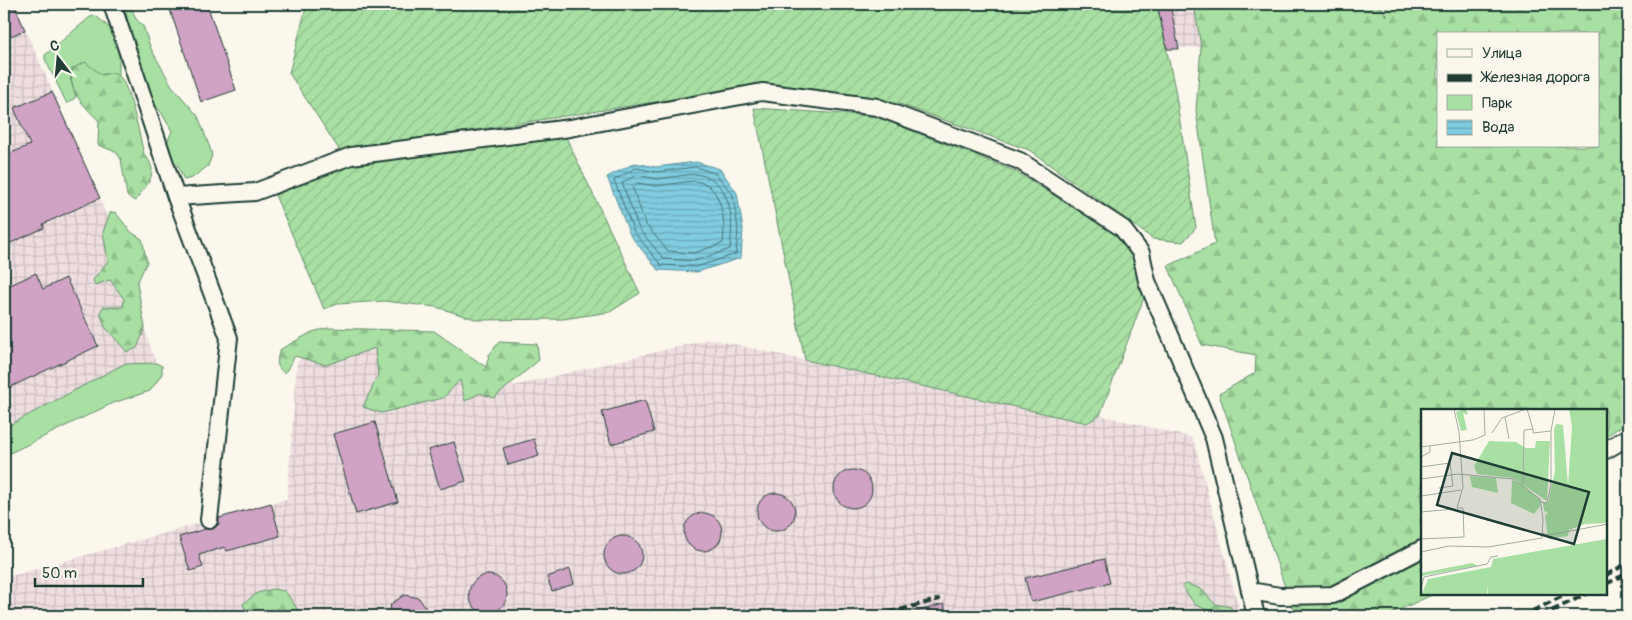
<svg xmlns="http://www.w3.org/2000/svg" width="1632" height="620" viewBox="0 0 1632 620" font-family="Pangolin,sans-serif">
<defs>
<pattern id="industrial-grid" width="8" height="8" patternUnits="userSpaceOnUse" patternTransform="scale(1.25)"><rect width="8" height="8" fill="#eedee0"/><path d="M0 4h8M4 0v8" fill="none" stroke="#ccbfc1"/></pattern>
<pattern id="forest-firs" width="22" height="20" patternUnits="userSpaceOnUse" patternTransform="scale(1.25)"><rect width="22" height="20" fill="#a8dfa3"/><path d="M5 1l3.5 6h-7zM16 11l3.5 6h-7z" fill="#90c08d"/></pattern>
<pattern id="garden-furrows" width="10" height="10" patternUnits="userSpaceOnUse" patternTransform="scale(1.25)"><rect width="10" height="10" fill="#a8dfa3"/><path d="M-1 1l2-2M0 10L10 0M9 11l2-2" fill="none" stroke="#90c08d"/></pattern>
<pattern id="water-rules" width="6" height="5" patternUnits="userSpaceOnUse" patternTransform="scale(1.25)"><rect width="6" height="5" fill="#80cce0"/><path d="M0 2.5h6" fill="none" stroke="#68a7b6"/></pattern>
</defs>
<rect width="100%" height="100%" fill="#fbf7ec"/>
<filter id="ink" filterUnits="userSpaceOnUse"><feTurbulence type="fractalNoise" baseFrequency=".02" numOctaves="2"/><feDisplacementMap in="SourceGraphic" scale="10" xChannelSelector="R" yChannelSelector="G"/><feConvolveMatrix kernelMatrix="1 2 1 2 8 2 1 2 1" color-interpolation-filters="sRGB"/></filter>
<g filter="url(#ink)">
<path fill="url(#industrial-grid)" d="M4 4H14L100 198 156 363 4 431Z
M1157 4H1194L1201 47 1167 49Z
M328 328 434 331 513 386 710 339 1087 423 1100 415 1193 438 1241 616H4V578L287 499 297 362Z"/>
<path fill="#a8dfa3" stroke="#648e6c" d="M122 4H130L136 19 143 26 151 49 172 86 198 116 210 148 212 155 208 166 192 178 184 180 178 166 169 159 166 145 172 131 161 112 148 98 126 13Z
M96 16 111 29 119 45V75L114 73 70 78 76 97 67 104 45 59V55L90 17Z
M156 363 162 366V374L150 391 113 403 4 456V428L124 364Z"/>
<path fill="url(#forest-firs)" stroke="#648e6c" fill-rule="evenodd" d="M1194 4H1380L1387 17 1385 4H1628V422L1606 436V410H1422V594H1434L1386 616H1295L1219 394 1255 373 1256 355 1202 345 1168 266 1215 244 1196 110 1201 47ZM1438 34H1598V146H1438Z
M85 62 102 75C107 74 113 71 118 75 129 82 140 138 144 154 161 173 147 184 135 201L127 196 121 159 116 152 98 145 99 121C84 105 68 93 72 69Z
M115 212 131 232 142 239 147 262 137 283 145 328 137 348 127 352 105 327 100 312 103 307H123L124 299 110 280 95 285 93 280 108 261 103 232 110 213Z
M328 328 434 331 486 367 489 355 499 342 537 344 539 360 494 398 480 393 465 401 460 380 443 398 381 413 363 407 378 375 375 348 326 365 295 356 285 373C275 368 276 358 281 349L312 332Z
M1187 584 1201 589 1215 604 1231 607 1233 616H1216L1208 610 1195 605 1182 586Z
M273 589 285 591 298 610 300 616H293L291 613 286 616H275L277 615 245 609 243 604 257 593Z"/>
<path fill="url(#garden-furrows)" stroke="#648e6c" d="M307 4H1157L1175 89 1196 228 1183 242 1153 239 1029 150 899 104 758 86 340 151 289 73Z
M754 108 874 116 1015 171 1119 236 1135 258 1146 292 1100 415 1087 423 805 360Z
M563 131 640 293 610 312 563 319 478 320 436 307 384 301 338 304 324 309 275 195 360 160Z"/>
<path fill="url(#water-rules)" stroke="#59939b" d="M696 162 720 169 737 193 743 229 741 258 697 272 658 270 630 235 607 177 635 163 656 167Z"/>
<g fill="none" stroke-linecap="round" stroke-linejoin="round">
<path stroke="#467679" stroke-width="1" d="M696 167 716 174 733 195 738 229 736 254 696 267 661 265 634 232 614 180 636 168 656 172Z
M695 174C700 175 709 176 713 180 733 195 733 226 730 249L695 261 664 259 639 229 622 183 637 175 656 179Z
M694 181C699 182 706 183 709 186 724 200 725 225 723 243L694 253 668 251 646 225 632 186 638 183 656 186Z"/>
</g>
<path fill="#d0a2c4" stroke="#1f3d34" d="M4 4H14L25 30 4 39Z
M168 4H207L236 90 201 102Z
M1157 4H1170L1179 49H1167Z
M52 92 100 198 43 224 44 228 4 246V156L30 145 14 108Z
M36 273 43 289 66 278 98 346 4 390V288Z
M645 400 654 432 611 444 602 412Z
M375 422 398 502 356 514 333 434Z
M534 439 539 456 508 465 503 448Z
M454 442 466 481 440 489 428 450Z
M834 489a19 19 0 1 1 38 0a19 19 0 1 1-38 0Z
M757 512a19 19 0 1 1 38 0a19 19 0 1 1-38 0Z
M271 503 280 536 227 551 225 547 199 555 203 567 190 571 179 537 205 529H213L219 524V518Z
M684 532a19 19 0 1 1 38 0a19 19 0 1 1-38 0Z
M604 555a19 19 0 1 1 38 0a19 19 0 1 1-38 0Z
M1104 559 1110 583 1031 602 1025 578Z
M570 569 574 584 552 591 547 577Z
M469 594a19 19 0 1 1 38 0a19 19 0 1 1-38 0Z
M404 595 419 598 431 616H389L391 604Z
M944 604 947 616H911V613Z"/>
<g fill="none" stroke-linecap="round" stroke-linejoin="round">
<defs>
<path id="minor" d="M112 4 176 197 229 338 209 520
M176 197 255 192 351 156 570 128 762 92 877 107 1020 161 1122 228 1141 253 1147 281 1214 438 1256 616
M1606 450 1628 437
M1250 591 1280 596 1333 595 1422 549"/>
</defs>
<use href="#minor" stroke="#1f3d34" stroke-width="20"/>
<use href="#minor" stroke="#fbf7ec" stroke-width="16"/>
<path stroke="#1f3d34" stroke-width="4" stroke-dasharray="8 4" stroke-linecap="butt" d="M1606 575 1628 563
M1606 584 1628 573
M877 616 940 599
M1522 616 1567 594
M1541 616 1586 594"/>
</g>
</g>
<g transform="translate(1421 409)">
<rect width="186" height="186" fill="#fbf7ec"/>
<path d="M45 0 47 6 42 4 46 21 40 22 35 3ZM148 0H186V114L164 115 148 121 147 127 127 130 124 106 127 104 123 102 122 94H127L134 62 133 21 135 15 142 16 147 76 151 18ZM186 130V186H67L66 176V186L0 187 7 170 70 158 72 150ZM51 154 57 157 0 167V164Z" fill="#a8dfa3"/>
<path d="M68 32 95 33 105 39H114L115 32H129L126 92 92 69 56 65 53 57ZM49 67 75 69 77 84 51 78ZM91 71 101 75 119 91 120 96 113 105 90 94Z" fill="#a8dfa3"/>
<path fill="none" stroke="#a3ada2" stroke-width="1" d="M106 0 112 20M84 8 88 30M71 24 81 9 105 0M0 38 52 31 64 26 63 0M0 48 9 43V37M0 58 29 54 32 77 18 79M0 70 37 65 92 70 119 90 122 110 121 129 67 138 28 137 0 143M102 74 103 21 112 20V24L130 22M0 87 40 81M120 93 126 94 130 76V22L134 0M0 103 33 100M121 124 128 126 187 115M0 130 43 128 42 99H36L42 78 38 23 33 0M0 180 3 168 66 155 70 148 77 147"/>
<path fill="#1f3d34" fill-opacity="0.15" stroke="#1f3d34" stroke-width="2.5" d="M31 44 168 83 153 135 16 96Z"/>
<rect width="186" height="186" fill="none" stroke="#1f3d34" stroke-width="2.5"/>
</g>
<rect width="1632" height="620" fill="none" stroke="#fbf7ec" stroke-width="20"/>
<rect x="10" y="10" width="1612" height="600" fill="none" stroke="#1f3d34" stroke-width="2" filter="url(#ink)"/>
<rect x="1437" y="32" width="162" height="115" fill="#fbf7ec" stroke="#a3ada2"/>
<rect x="1447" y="49" width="25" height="8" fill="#fbf7ec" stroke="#a3ada2"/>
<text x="1482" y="58" font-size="15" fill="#1f3d34">Улица</text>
<rect x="1447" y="74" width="25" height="8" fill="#1f3d34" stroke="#a3ada2"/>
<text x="1482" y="82" font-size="15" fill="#1f3d34">Железная дорога</text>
<rect x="1447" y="95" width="25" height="15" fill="#a8dfa3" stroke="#a3ada2"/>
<text x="1482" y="108" font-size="15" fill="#1f3d34">Парк</text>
<rect x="1447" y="120" width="25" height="15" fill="url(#water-rules)" stroke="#a3ada2"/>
<text x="1482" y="132" font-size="15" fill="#1f3d34">Вода</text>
<g transform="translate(58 58) rotate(344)" stroke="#fbf7ec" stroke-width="4" paint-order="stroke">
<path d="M0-4L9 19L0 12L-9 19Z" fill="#1f3d34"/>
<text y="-8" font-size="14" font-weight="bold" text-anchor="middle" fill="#1f3d34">С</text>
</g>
<path d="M35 578v8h108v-8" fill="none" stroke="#1f3d34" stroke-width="2.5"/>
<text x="42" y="578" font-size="15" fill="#1f3d34" stroke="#fbf7ec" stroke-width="4" paint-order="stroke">50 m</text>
</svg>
